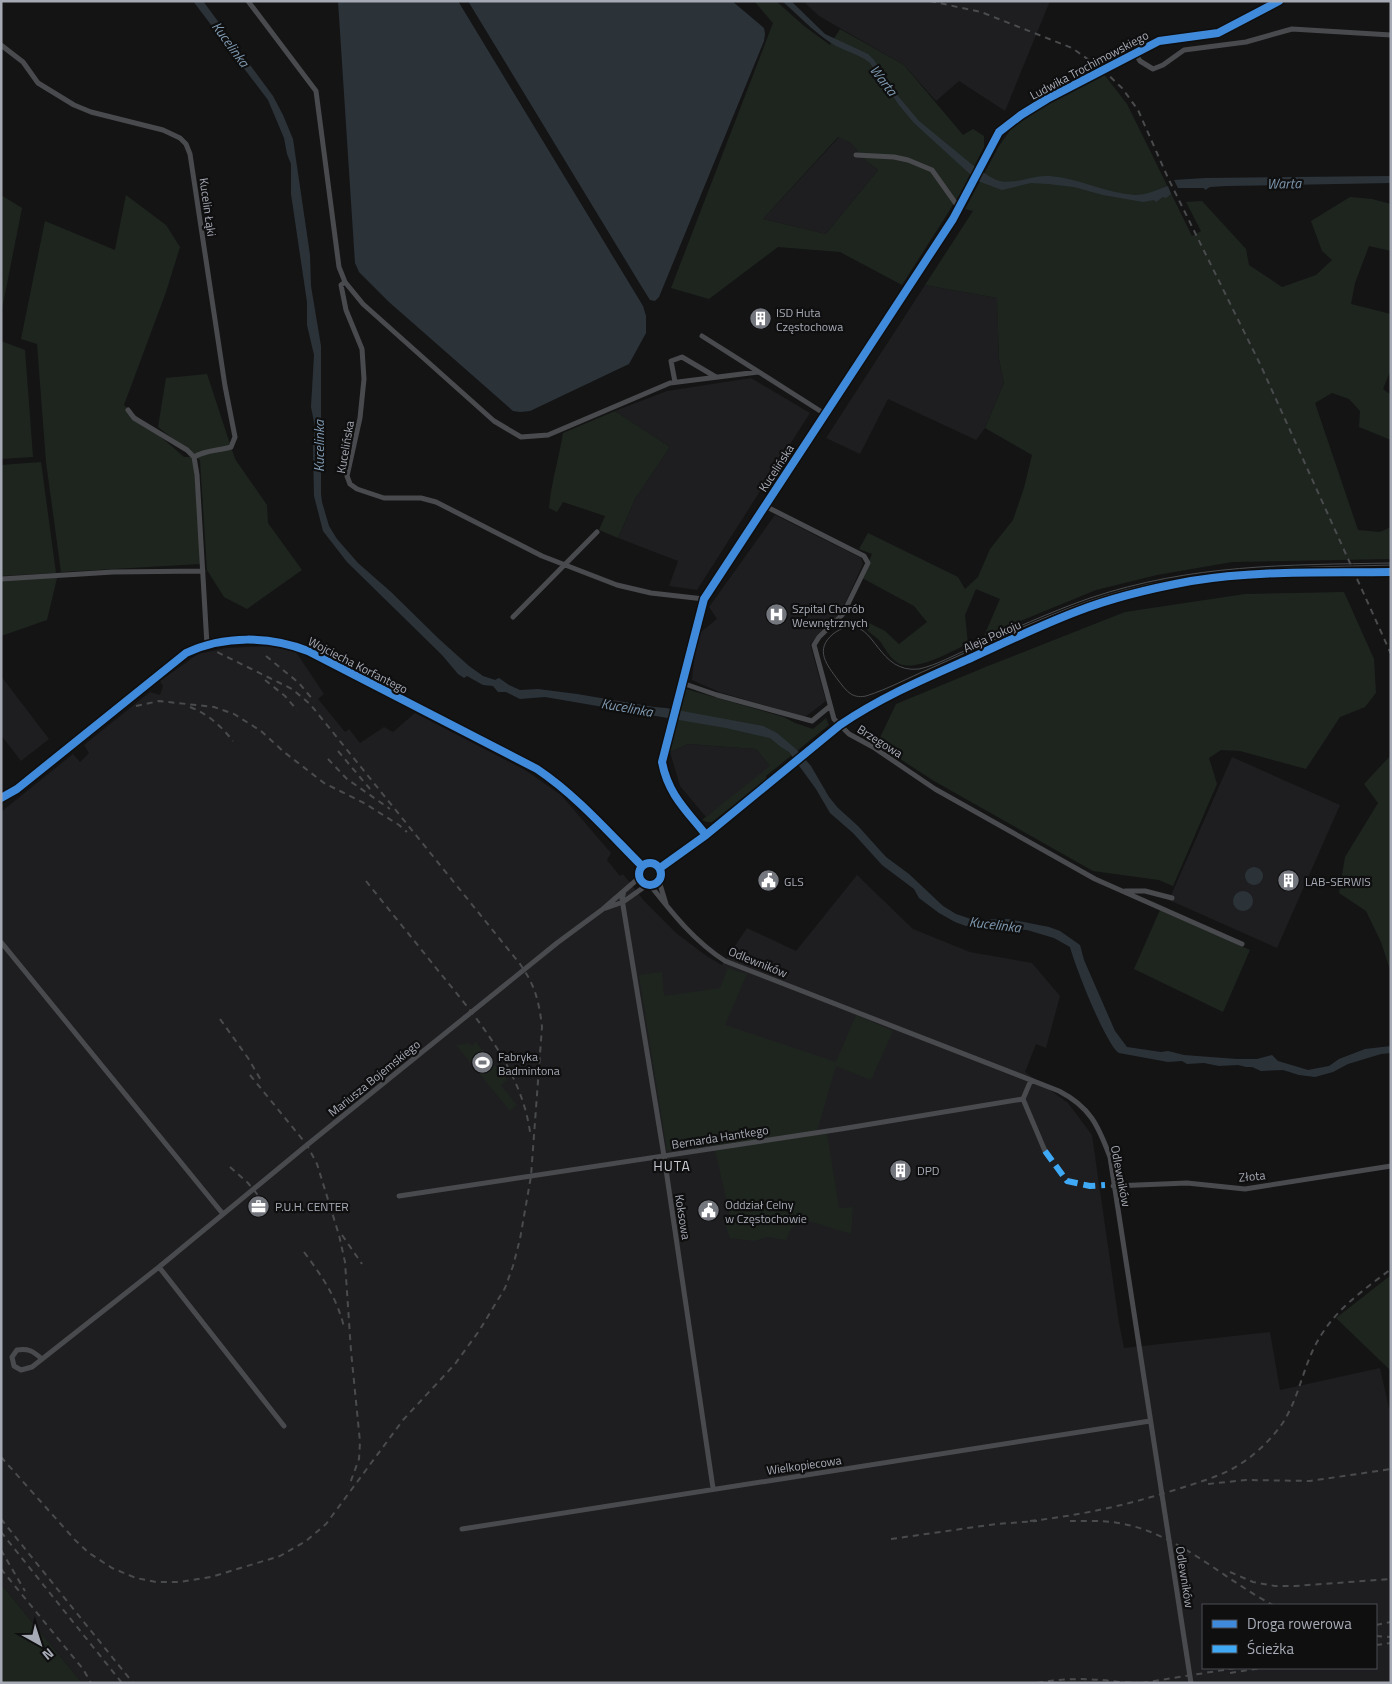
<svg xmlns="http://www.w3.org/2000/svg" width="1392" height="1684" viewBox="0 0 1392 1684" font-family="'Titillium Web',sans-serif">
<rect width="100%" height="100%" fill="#141415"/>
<path fill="#1e1e20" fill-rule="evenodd" d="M803 1H1050L1005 111 959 81 936 101 904 65 819 16Z
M839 137 851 143 865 160 878 170 826 234 763 219Z
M925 285 997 298 999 359 1004 383 985 428 976 440 888 399 860 454 826 438Z
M751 378 810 413 697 590 669 586 678 561 618 538 635 499 670 447 615 411 667 391Z
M775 515 861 558 863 564 841 612 810 644 826 701 805 717 719 692 692 680 697 635 717 619 709 607Z
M269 646 296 652 324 694 318 699 345 732 349 729 360 743 384 727 393 732 415 713 525 770 561 795 611 853 607 860 620 876 623 874 645 902 676 933 708 957 722 965 747 928 796 951 857 875 913 929 970 952 1032 963 1060 996 1046 1048 1036 1044 1025 1072 1068 1103 1092 1135 1119 1323 1124 1348 1270 1332 1280 1390 1380 1368 1389 1408H1391V1683H82L1 1584V812L73 754 80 762 89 753 84 745 150 692 160 695 163 686 160 681 198 654 226 648ZM1203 1605H1376V1668H1203Z
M1 676 49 739 21 761 1 735Z
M688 744 756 749 771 767 706 817 680 786 670 752Z
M1232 757 1340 805 1277 948 1169 900Z"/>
<path fill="#1e251f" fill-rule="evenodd" d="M754 1H776L804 26 830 45 840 29 904 65 963 135 973 129 984 136V147L960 194 902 285 840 252 778 247 709 299 671 288 773 23ZM838 137 851 143 865 160 878 170 826 234 763 219Z
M1103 73 1127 104 1192 236 1201 231 1186 202 1202 201 1246 249 1249 265 1282 287 1316 275 1332 260 1322 251 1311 221 1350 197 1372 199 1391 204V251L1369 246 1355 283 1351 304 1391 314V369L1383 389 1391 395V440L1359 427 1360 411 1349 399 1332 393 1315 403 1358 530 1380 532 1391 527V559L1232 562 1157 575 1096 590 984 636 1000 599 976 589 965 615 968 644C951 651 915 673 898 663 889 658 885 647 878 639 873 635 868 631 863 626L865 621 885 631 899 644 927 622 914 606 862 578 872 554 859 549 868 533 958 577 965 589 978 577 990 549 1013 520 1024 488 1032 455 985 428 1004 383 999 359 997 298 925 285 973 211 965 209 999 146 1011 129 1061 94Z
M1 195 22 208 1 314Z
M126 195 166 225 180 247 166 292 124 405 184 457H194L201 564 61 572 46 462 37 344 21 339 45 221 115 250Z
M1 341 25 350 33 457 1 459Z
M207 374 235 459 267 505 268 523 302 570 247 609 224 597 207 570 200 460 158 427 166 378Z
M615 411 670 447 635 499 618 538 599 530 605 516 563 502 557 512 549 508C551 483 559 458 563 433Z
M41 462 56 573 1 576V465Z
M47 576 57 578 47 620 1 636V580Z
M1344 592 1374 659 1376 693 1365 707 1340 717 1306 769 1240 751 1221 750 1209 758 1217 784 1173 886 1159 880 1093 871 934 781 877 744 896 704 988 666 1125 612 1245 594Z
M686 689 784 717 795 723 813 729 826 718 829 725 766 776 767 779 712 822H707L702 820 770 766 756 749 688 744 670 752V743Z
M1391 755V973L1381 942 1366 911 1339 893 1345 857 1378 803 1364 784Z
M1160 910 1250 950 1223 1012 1134 969Z
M728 968 747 974 725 1025 836 1062 856 1015 893 1031 871 1080 836 1066 816 1135 827 1134 839 1208 853 1207 851 1234 809 1221 792 1227 786 1240 767 1237 754 1241 730 1238 724 1221 731 1220 714 1146 667 1151 639 975 662 972 664 996 720 988Z
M476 1042 507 1080 501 1085 517 1105 510 1111 456 1045 469 1043 472 1046Z
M1391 1275V1371L1336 1318Z
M1 1584 82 1683H1Z"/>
<path fill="#2b3339" d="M193 1H203L273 96 283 115 293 139 310 255 311 286 321 346V494L322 502 329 526 337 539 358 563 391 592 439 639 469 666 483 676 495 680 499 678 509 685 520 690 538 689 577 694 654 707 666 708 763 726 777 733 797 750 811 766 829 797 838 808 858 826 886 857 909 874 943 906 956 914 974 920 1008 919 1049 927 1060 931 1080 945 1084 960 1115 1031 1127 1047 1161 1052 1168 1051 1184 1055 1237 1059H1257L1272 1055 1278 1061 1308 1070 1329 1066 1339 1059 1365 1049 1391 1046V1053L1381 1054 1348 1064 1333 1072 1315 1077 1299 1075 1283 1070 1261 1071 1252 1067H1246L1238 1065 1219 1066 1204 1063 1187 1064 1182 1061 1168 1062 1119 1053C1106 1045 1075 966 1070 947L1054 938 1027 930 966 926 955 922 939 913 919 898 914 889 882 865 853 833 830 813 816 789 789 752 781 747 770 738 726 728 545 697 520 699 506 692H498L493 686 483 685 467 676 464 678 458 674 442 655 347 562 323 531 314 496 313 446 315 427 311 407 314 355 307 325V302L291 194V164L287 154 284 138 268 100Z
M338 1H458L643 306 646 316V333L629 364 530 411 520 412 513 411 389 302 359 272 355 263Z
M468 1H732L764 28 765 34 764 41 659 297 655 301 650 300 640 284Z
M782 1H791L825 34 868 54 874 60 898 96 919 121 975 167 971 175 914 123 899 105 870 63C858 53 843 51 831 43 813 31 798 15 782 1Z
M983 172C987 175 992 178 996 180 1013 186 1031 175 1049 176 1078 178 1105 193 1135 195 1147 195 1157 190 1168 186L1171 194 1166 198 1163 197 1156 202 1154 200 1143 202 1103 195 1074 187 1048 184 1031 183 1002 190 978 181Z
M1391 176V183L1226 186 1210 187 1205 190 1204 188H1178L1174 180 1205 178Z
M1245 876a9 9 0 1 1 18 0a9 9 0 1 1-18 0Z
M1233 901a10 10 0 1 1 20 0a10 10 0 1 1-20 0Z"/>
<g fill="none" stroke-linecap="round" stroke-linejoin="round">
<path stroke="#494a4d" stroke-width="5" d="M248 1 316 91 339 267 345 282 363 304 494 421 521 437 548 435 670 383 758 372
M1 45 23 62 38 83 74 105 91 112 163 130 180 138 186 144 190 154 225 386 235 437 231 447C218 451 206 450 194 457
M1135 53 1140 61 1153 69 1163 65 1184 50 1246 42 1292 29 1391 35
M856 155 894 157 908 160 932 170 959 208
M345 282 341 285 346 310 362 349 364 379 360 418 347 476 350 484 357 489 384 498H421L436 502 542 556 617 585 651 593 704 599
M702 336 825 414
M675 382 671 361 682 357 716 377
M128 410 134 418 187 450 194 457 197 475 207 645
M765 506 864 556 868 563 843 614 819 637 814 645 834 719 849 734 873 747 935 789 1095 879 1242 944
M1 579 113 572 203 571
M513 617 597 532
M682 683 717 695 812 721 829 707
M706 835C686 810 668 794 662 762L704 599 953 219 999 132 1021 115 1047 99 1159 41 1218 33 1279 1
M659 881 666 904
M650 885C673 914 694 941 725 961L1059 1091C1090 1107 1098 1125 1110 1157L1191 1683
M624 891 622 899 664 1156 713 1488
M1125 891H1145L1172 898
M606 908 623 902 647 885
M1 942 223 1214
M1023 1099 1045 1151
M1113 1186 1187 1183 1245 1189 1391 1166
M399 1196 841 1129 1023 1099 1031 1080
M159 1267 284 1426
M42 1359C33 1351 28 1348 17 1350L12 1357 14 1366 21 1370 32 1367 159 1267 307 1145 557 943 603 909 640 877
M462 1529 1150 1421"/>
<path stroke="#494a4d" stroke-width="5.5" d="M1364 572H1391
M1 798 17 789 186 653C224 635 270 636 308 651L537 769C576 795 609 833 642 866
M639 874a11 11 0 1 1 22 0a11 11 0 1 1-22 0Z
M660 868 706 835 840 725C880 698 924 679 968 659 1005 642 1042 624 1080 610 1164 580 1249 573 1338 572"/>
<path stroke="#494b4d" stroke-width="1" d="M1391 563C1286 565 1192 564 1090 598 1050 612 1011 630 971 648 954 655 937 665 919 669 878 674 875 621 847 627 842 628 837 631 833 634 814 650 827 665 838 680 842 685 846 691 851 694 856 697 861 697 866 696 888 689 908 678 929 669 981 646 1034 620 1089 601 1188 567 1287 568 1391 565"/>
<path stroke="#494b4d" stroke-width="2" stroke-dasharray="6 5" stroke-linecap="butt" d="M930 1 981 12 1072 48 1103 70 1122 88 1138 110 1168 178 1261 366 1391 654
M266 656 299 683 314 701
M265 680 285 696 297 710
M136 706 159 701 214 707 234 714 261 731 284 752 324 783 364 803 399 825 407 832
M190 707C208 714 221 726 233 741
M338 751 370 789
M328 759 347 779 390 809
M366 881C389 910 413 939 436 968 475 1016 521 1068 530 1132
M220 1019 248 1058 262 1082
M250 1075 307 1145 317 1164 339 1235 345 1262 351 1351 360 1442 359 1459 349 1486
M230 1167 248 1183 262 1200
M342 1235 362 1264
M304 1252C322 1276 337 1298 344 1327
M1 1457 75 1540 89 1553 112 1568 136 1578 156 1582H179L211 1577 280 1556 306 1541 326 1524 403 1420 455 1364 479 1331 505 1288 513 1266 520 1239 531 1176 542 1027C539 1001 535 985 520 964L310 704 292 689 217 652
M1208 1484 1246 1480 1310 1481 1391 1469
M1 1519 133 1683
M1030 1521C1083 1515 1127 1505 1178 1489 1196 1483 1215 1478 1232 1469 1252 1458 1269 1442 1282 1424 1300 1397 1303 1364 1320 1337 1337 1308 1365 1289 1391 1269
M1070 1521C1087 1521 1106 1520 1124 1524 1181 1536 1223 1579 1273 1605
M1 1532 122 1683
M891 1539 996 1524 1037 1521
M1 1550 25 1591
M1 1569 83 1669 91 1683
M1230 1572 1253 1582 1275 1586H1295L1391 1579
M1376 1625 1391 1622
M1376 1636 1391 1637
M1376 1645 1391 1643
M1230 1673 1262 1668
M1114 1682 1144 1683
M1037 1683C1065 1678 1091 1678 1119 1682
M1142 1683 1236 1668"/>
<path stroke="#494a4d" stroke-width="5.5" d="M1338 572H1364"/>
<path stroke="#3fa9f5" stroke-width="6" stroke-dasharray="12 6" stroke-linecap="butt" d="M1045 1151 1067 1181 1090 1186 1105 1185"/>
<defs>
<path id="cycleway" d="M1 798 17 789 186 653C224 635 270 636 308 651L537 769C576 795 609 833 642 866
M706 835C686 810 668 794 662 762L704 599 953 219 999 132 1021 115 1047 99 1159 41 1218 33 1279 1
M639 874a11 11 0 1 1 22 0a11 11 0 1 1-22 0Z
M660 868 706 835 840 725C881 697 926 678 971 658 1006 642 1041 625 1078 611 1114 597 1153 588 1191 581 1257 570 1324 573 1391 572"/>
</defs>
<use href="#cycleway" stroke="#0f0f10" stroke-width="11"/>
<use href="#cycleway" stroke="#408adc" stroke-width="8"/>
</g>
<defs>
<symbol id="building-disc" viewBox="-11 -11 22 22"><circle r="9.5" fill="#73767d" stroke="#0f0f10"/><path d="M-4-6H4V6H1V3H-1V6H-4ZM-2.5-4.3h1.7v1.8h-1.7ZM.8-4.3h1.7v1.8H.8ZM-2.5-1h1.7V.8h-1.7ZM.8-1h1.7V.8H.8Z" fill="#fff"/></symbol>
<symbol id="hospital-disc" viewBox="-11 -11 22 22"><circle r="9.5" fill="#73767d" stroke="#0f0f10"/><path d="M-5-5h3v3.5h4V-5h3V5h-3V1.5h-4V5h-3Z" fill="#fff"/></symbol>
<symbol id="civic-disc" viewBox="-11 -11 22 22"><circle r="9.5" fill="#73767d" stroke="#0f0f10"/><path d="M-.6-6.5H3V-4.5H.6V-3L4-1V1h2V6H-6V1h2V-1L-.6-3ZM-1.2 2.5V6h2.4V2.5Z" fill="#fff"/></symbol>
<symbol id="stadium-disc" viewBox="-11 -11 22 22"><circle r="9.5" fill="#73767d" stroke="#0f0f10"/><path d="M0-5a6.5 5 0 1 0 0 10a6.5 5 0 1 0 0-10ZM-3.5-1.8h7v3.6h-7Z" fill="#fff"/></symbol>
<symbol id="office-disc" viewBox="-11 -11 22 22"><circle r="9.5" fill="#73767d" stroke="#0f0f10"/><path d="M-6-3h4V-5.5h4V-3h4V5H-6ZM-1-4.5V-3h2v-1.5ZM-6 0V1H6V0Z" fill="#fff"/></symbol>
</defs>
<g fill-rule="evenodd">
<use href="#building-disc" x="748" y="306" width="25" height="25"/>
<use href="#hospital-disc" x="764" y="602" width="25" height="25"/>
<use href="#civic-disc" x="756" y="868" width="25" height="25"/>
<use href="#building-disc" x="1276" y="868" width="25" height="25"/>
<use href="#stadium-disc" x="470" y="1050" width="25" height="25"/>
<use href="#building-disc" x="888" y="1158" width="25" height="25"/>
<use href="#office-disc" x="246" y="1194" width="25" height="25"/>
<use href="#civic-disc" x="696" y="1198" width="25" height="25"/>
</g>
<g text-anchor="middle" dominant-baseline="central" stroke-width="4.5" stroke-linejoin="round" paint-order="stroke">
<g font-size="12" fill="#a6aab5" stroke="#0f0f10">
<text transform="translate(1089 65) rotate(-28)">Ludwika Trochimowskiego</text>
<text transform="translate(208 207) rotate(82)">Kucelin Łąki</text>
<text transform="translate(345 447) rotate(-80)">Kucelińska</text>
<text transform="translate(776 468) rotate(-57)">Kucelińska</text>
<text transform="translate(992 636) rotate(-24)">Aleja Pokoju</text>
<text transform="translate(358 665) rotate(27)">Wojciecha Korfantego</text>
<text transform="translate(880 741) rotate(32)">Brzegowa</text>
<text transform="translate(758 962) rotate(22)">Odlewników</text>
<text transform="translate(374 1078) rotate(-39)">Mariusza Bojemskiego</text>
<text transform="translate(720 1137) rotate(-9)">Bernarda Hantkego</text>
<text transform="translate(1121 1176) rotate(79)">Odlewników</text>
<text transform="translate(1252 1176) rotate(-5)">Złota</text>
<text transform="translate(683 1217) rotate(81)">Koksowa</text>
<text transform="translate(804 1465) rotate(-8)">Wielkopiecowa</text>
<text transform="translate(1185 1577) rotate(81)">Odlewników</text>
</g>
<g font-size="12" fill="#a6aab5" stroke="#0f0f10" text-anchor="start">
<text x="776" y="312">ISD Huta<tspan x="776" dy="14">Częstochowa</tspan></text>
<text x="792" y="608">Szpital Chorób<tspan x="792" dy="14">Wewnętrznych</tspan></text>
<text x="784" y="881">GLS</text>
<text x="1305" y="881">LAB-SERWIS</text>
<text x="498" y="1056">Fabryka<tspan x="498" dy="14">Badmintona</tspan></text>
<text x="917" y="1170">DPD</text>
<text x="725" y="1204">Oddział Celny<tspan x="725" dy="14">w Częstochowie</tspan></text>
<text x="275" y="1206">P.U.H. CENTER</text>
</g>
<g font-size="14" font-style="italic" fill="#7e98af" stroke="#0f0f10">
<text transform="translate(231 44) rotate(54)">Kucelinka</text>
<text transform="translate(884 80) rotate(53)">Warta</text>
<text transform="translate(1284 183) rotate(-1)">Warta</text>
<text transform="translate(318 446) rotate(-90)">Kucelinka</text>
<text transform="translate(627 707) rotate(10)">Kucelinka</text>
<text transform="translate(995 924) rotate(7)">Kucelinka</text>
</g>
<g font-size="14" letter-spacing="1" fill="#c7c9d1" stroke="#0f0f10">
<text x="672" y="1165">HUTA</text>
</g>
</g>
<rect width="1392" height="1684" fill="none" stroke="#a6aab5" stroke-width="5"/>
<rect x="1202" y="1604" width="175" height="65" fill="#0f0f10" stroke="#4b4d52"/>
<rect x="1212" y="1620" width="25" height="8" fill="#408adc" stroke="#4b4d52"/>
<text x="1247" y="1629" font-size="15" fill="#a6aab5">Droga rowerowa</text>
<rect x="1212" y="1645" width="25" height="8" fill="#3fa9f5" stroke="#4b4d52"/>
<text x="1247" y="1654" font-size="15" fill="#a6aab5">Ścieżka</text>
<g transform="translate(40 1644) rotate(141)" stroke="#0f0f10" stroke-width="4" paint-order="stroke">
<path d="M0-4L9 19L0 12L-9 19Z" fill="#a6aab5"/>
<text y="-8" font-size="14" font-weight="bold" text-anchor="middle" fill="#a6aab5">N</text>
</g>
</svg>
